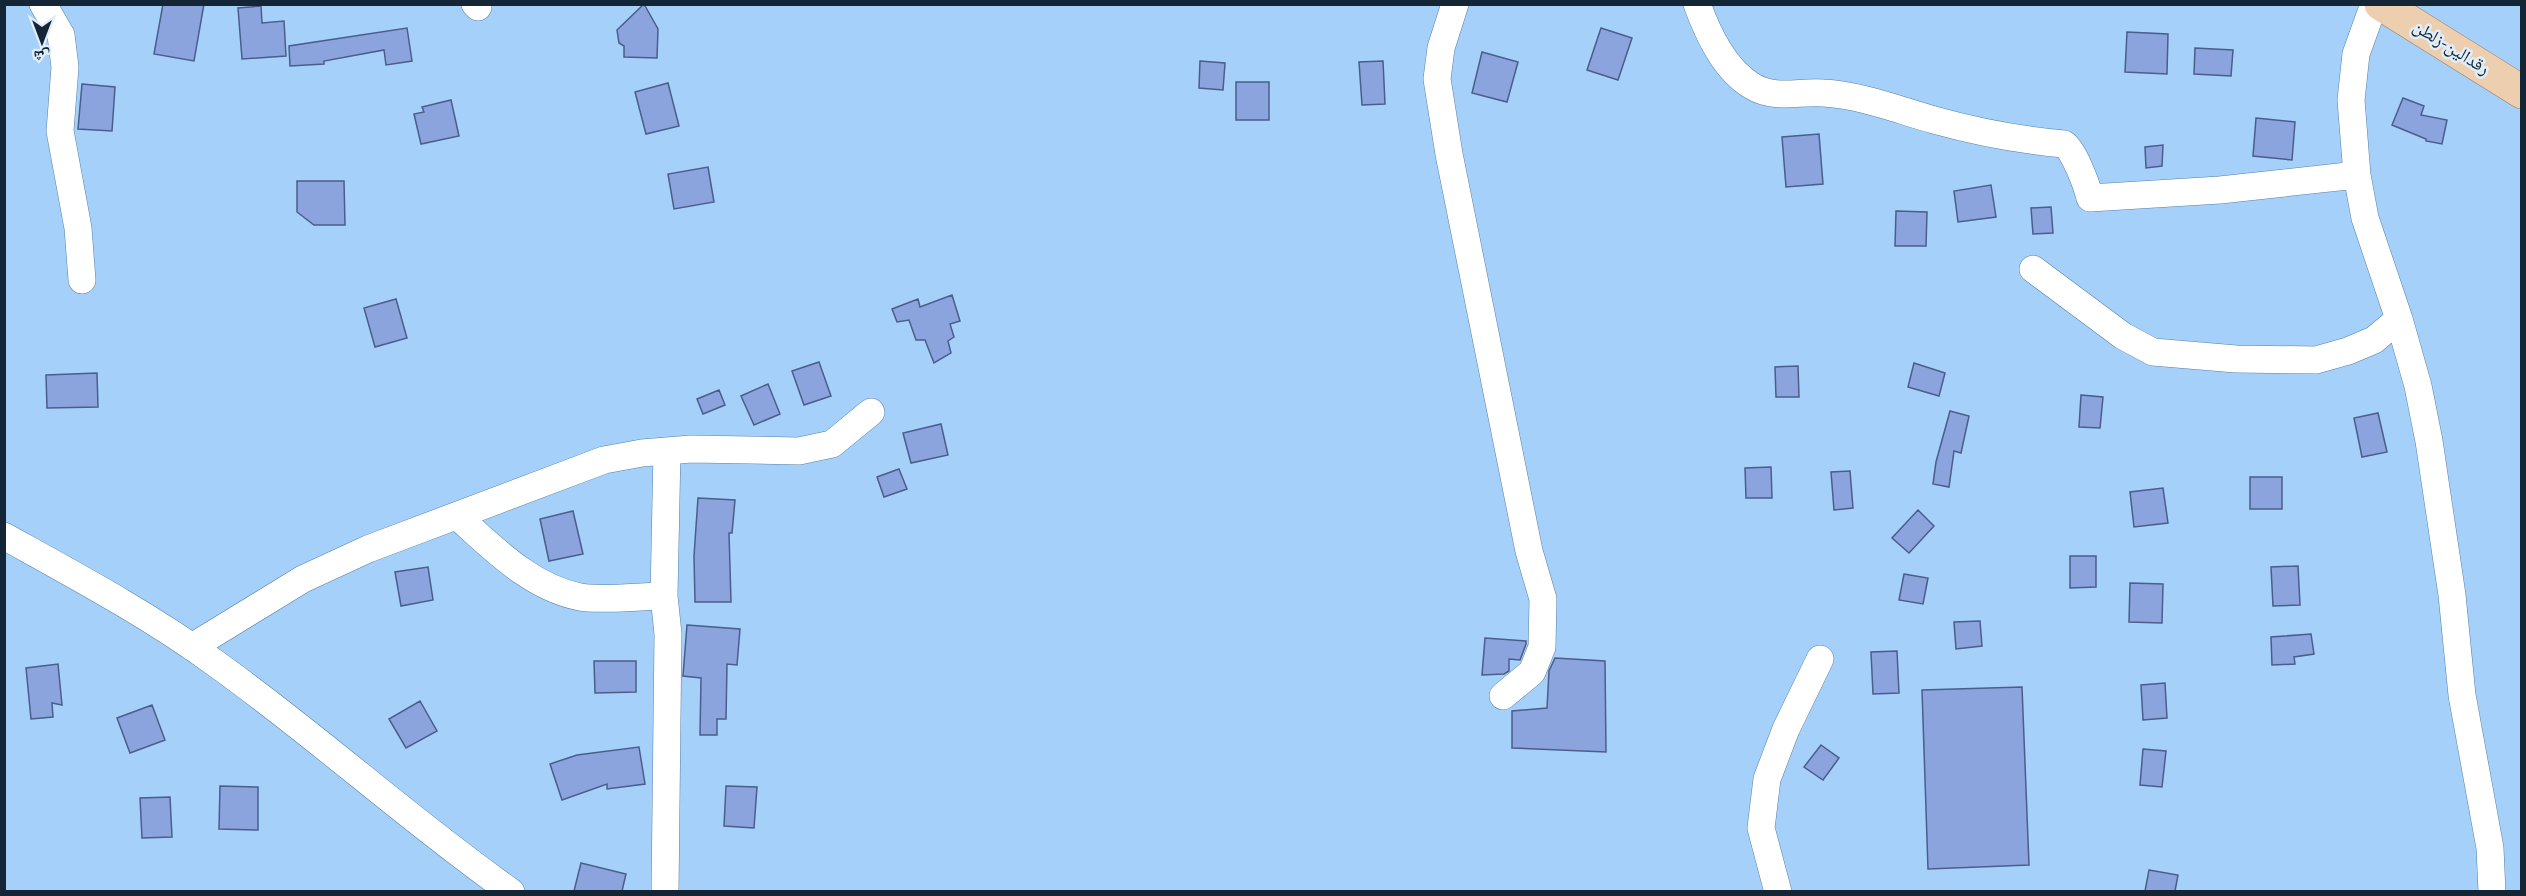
<svg xmlns="http://www.w3.org/2000/svg" width="2526" height="896" viewBox="0 0 2526 896" font-family="'Alegreya Sans','Noto Naskh Arabic',sans-serif">
<rect width="100%" height="100%" fill="#a4d0fa"/>
<path fill="#8ca4de" stroke="#4b5d8a" stroke-width="1.5" d="M163 4H204L194 61 154 54Z
M644 4 658 29 657 58 624 57V46L619 43 617 30Z
M261 6 262 23 284 21 286 56 242 59 238 8Z
M407 28 412 61 386 65 384 50 324 61V64L290 66 289 46Z
M1601 28 1632 38 1618 80 1587 70Z
M2127 32 2168 34 2167 74 2125 72Z
M2195 48 2233 50 2231 76 2194 74Z
M1482 52 1518 62 1507 102 1472 93Z
M1200 61 1225 63 1223 90 1199 88Z
M1383 61 1385 104 1362 105 1359 62Z
M1236 82H1269V120H1236Z
M668 83 679 126 646 134 635 92Z
M82 84 115 87 112 131 78 129Z
M2403 98 2424 106 2421 115 2447 120 2442 144 2426 141V139L2392 125Z
M451 100 459 136 421 144 414 114 424 112 422 107Z
M2256 118 2295 122 2292 160 2253 156Z
M1819 134 1823 184 1786 187 1782 137Z
M2163 145 2162 166 2146 168 2145 147Z
M708 167 714 202 674 209 668 174Z
M297 181H344L345 225H314L297 212Z
M1991 185 1996 217 1958 222 1954 191Z
M2051 207 2053 233 2033 234 2031 208Z
M1896 211 1927 212 1926 246H1895Z
M952 295 960 321 950 324 954 337 948 341 951 353 934 363 925 340H916L909 320 897 322 892 309 918 299 920 307Z
M396 299 407 338 375 347 364 308Z
M819 362 831 396 804 405 792 371Z
M1914 363 1945 373 1939 396 1908 387Z
M1798 366 1799 397H1776L1775 367Z
M97 373 98 407 47 408 46 375Z
M768 384 780 414 754 425 741 396Z
M719 390 725 405 703 414 697 399Z
M2081 395 2103 397 2100 428 2079 427Z
M1950 411 1969 416 1961 453 1954 451 1949 487 1933 484 1936 462Z
M2378 413 2387 452 2362 457 2354 418Z
M941 424 948 455 911 463 903 433Z
M1771 467 1772 498H1746L1745 468Z
M899 469 907 489 884 497 877 477Z
M1850 471 1853 508 1834 510 1831 472Z
M2250 477H2282V509H2250Z
M2163 488 2168 523 2134 527 2130 492Z
M698 498 735 500 732 533H729L731 602H695L694 556Z
M1918 510 1934 526 1909 553 1892 538Z
M573 511 583 554 549 561 540 519Z
M2070 556H2096V587L2070 588Z
M2298 566 2300 605 2273 606 2271 567Z
M428 567 433 600 401 606 395 572Z
M1904 574 1928 578 1923 604 1899 600Z
M2130 583 2163 584 2162 623 2129 622Z
M1980 621 1982 646 1956 649 1954 622Z
M687 625 740 629 737 665 727 664 726 719H717V735H700L701 678 683 676Z
M2311 634 2314 654 2294 657 2295 664 2272 665 2271 637Z
M1485 638 1526 641V644L1520 660 1509 659V671L1504 674 1482 675Z
M1897 651 1899 693 1873 694 1871 652Z
M1555 658 1605 661 1606 752 1512 748V711L1547 708 1549 671Z
M594 661H636V692L595 693Z
M58 664 62 705 52 703 53 717 31 719 26 668Z
M2165 683 2167 718 2143 720 2141 685Z
M2022 687 2029 865 1928 869 1922 690Z
M420 701 437 731 406 748 389 719Z
M152 705 165 740 130 753 117 718Z
M1821 745 1839 758 1823 780 1804 767Z
M639 747 645 784 607 789V784L562 800 550 764 577 755Z
M2143 749 2166 751 2162 787 2140 785Z
M220 786 258 787V830L219 829Z
M726 786 757 787 754 828 724 826Z
M170 797 172 837 142 838 140 798Z
M581 863 626 874 622 891H574Z
M2149 870 2178 875 2175 891H2145Z"/>
<g fill="none" stroke-linecap="round" stroke-linejoin="round">
<defs>
<path id="minor" d="M43 4 61 35 65 67 60 131 78 228 82 280
M475 4 478 7
M1455 4 1441 48 1437 79 1449 154 1529 551 1543 599 1542 647 1532 672 1503 696
M1697 4C1708 34 1724 69 1752 86 1775 100 1799 91 1823 93 1861 95 1898 110 1934 120 1977 132 2019 140 2064 144 2074 150 2087 186 2090 198L2220 190 2357 175
M2374 4 2356 54 2351 100 2357 175 2365 218 2399 319 2418 386 2429 441 2452 595 2462 695 2490 848 2492 892
M2033 269 2123 336 2153 352 2236 359 2316 360 2348 351 2374 340 2399 319
M457 516C493 548 530 587 580 597 600 601 641 596 664 596L668 634 665 892
M4 536C76 576 149 615 215 663 316 735 409 820 511 892
M664 596 667 451
M192 647 303 579 368 549 604 460 642 453 691 449 799 451 832 444 871 412
M1778 892 1761 828 1767 779 1786 729 1820 659"/>
<path id="major" d="M2381 4 2522 92"/>
</defs>
<use href="#minor" stroke="#5680a6" stroke-width="28"/>
<use href="#major" stroke="#997e61" stroke-width="34"/>
<use href="#minor" stroke="#fff" stroke-width="27"/>
<use href="#major" stroke="#edceaf" stroke-width="33"/>
</g>
<g text-anchor="middle" dominant-baseline="central" stroke-width="5" stroke-linejoin="round" paint-order="stroke">
<g font-size="18" fill="#142535" stroke="#e0eefa">
<text transform="translate(2451 48) rotate(32)">رقدالين-زلطن</text>
</g>
</g>
<rect width="2526" height="896" fill="none" stroke="#142535" stroke-width="12"/>
<g transform="translate(42 42) rotate(180)" stroke="#e0eefa" stroke-width="4.5" paint-order="stroke">
<path d="M0-4.5L10 22L0 15L-10 22Z" fill="#142535"/>
<text y="-9" font-size="16" font-weight="bold" text-anchor="middle" fill="#142535">ش</text>
</g>
</svg>
